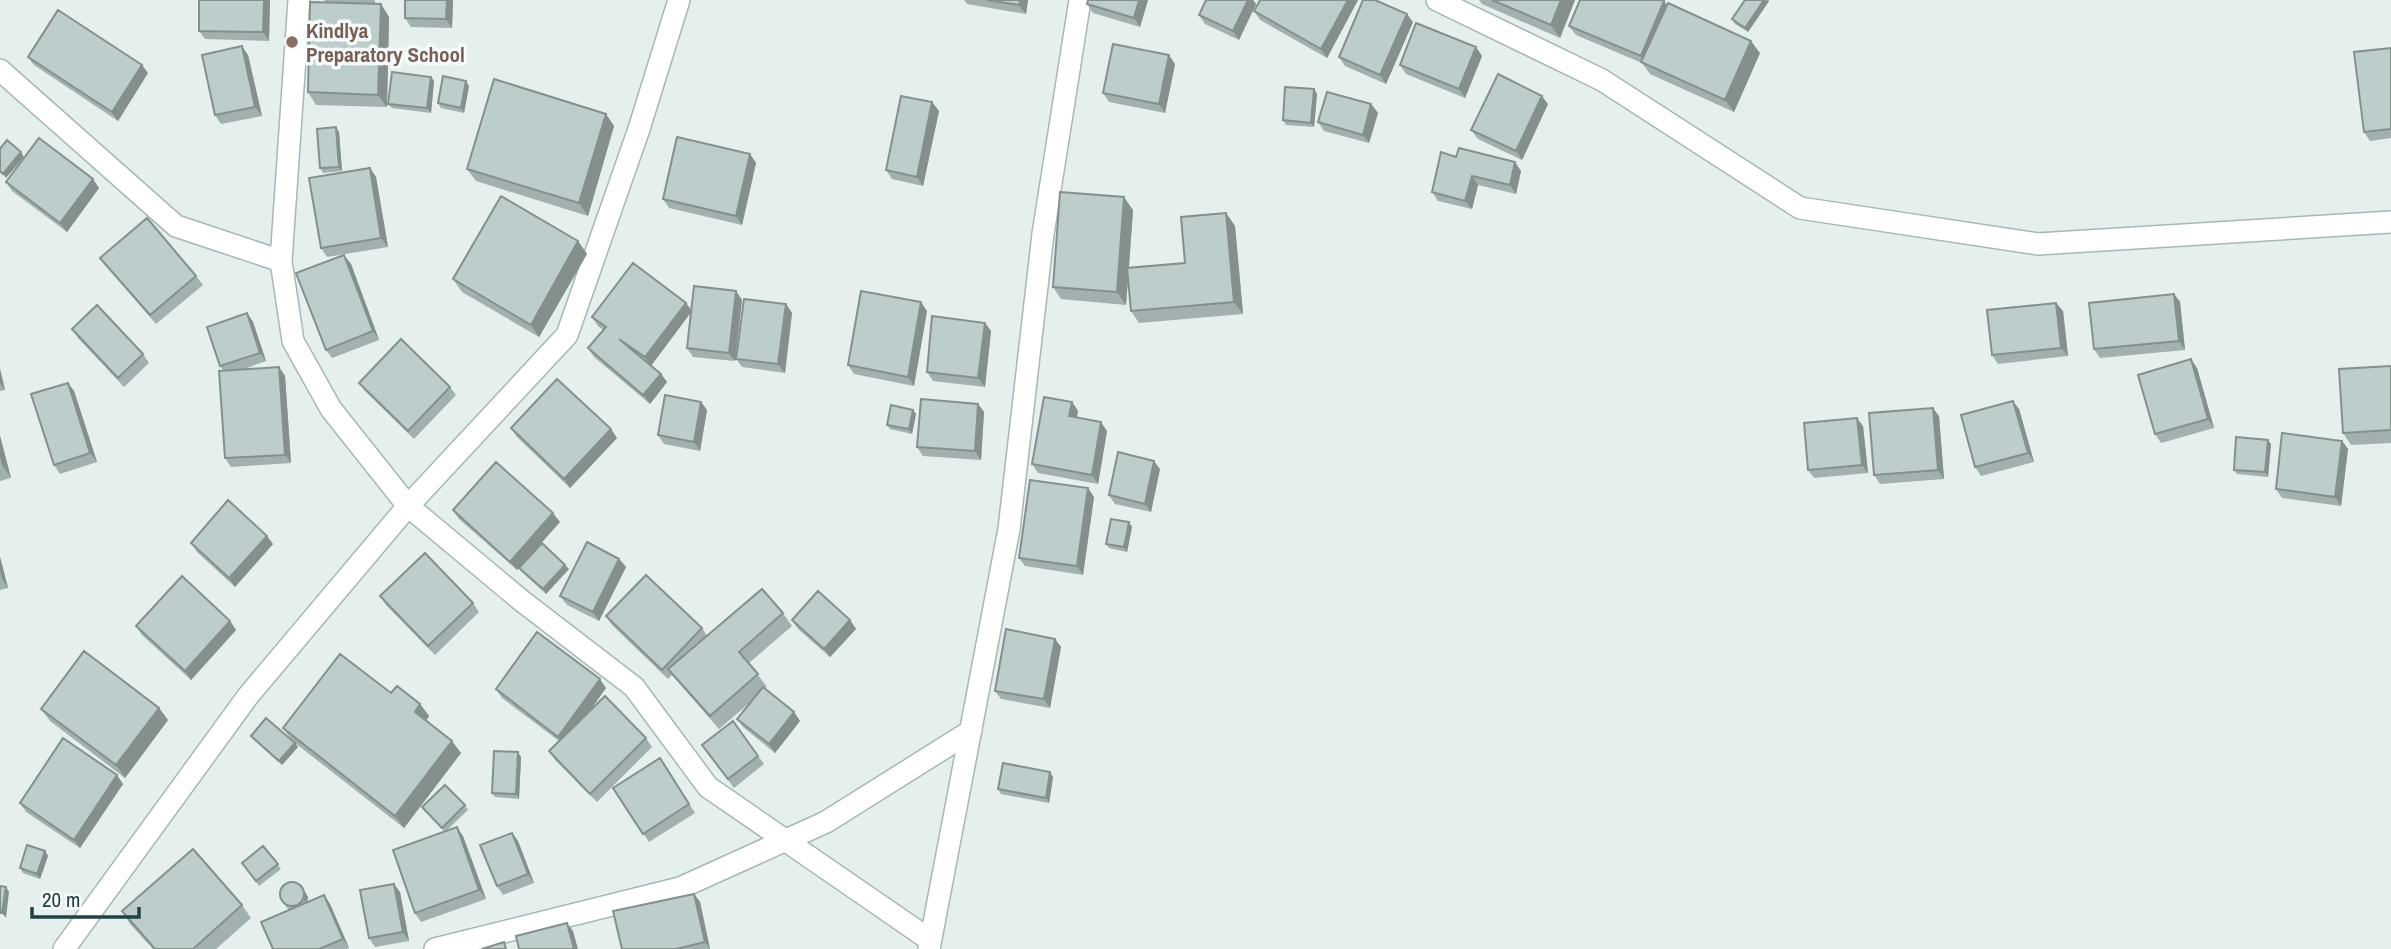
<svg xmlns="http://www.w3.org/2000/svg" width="2391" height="949" viewBox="0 0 2391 949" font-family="'Archivo Narrow',sans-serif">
<rect width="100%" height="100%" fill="#e4efee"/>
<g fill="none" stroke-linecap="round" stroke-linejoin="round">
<defs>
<path id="minor" d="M299 0 281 261 293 341 331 409 408 506 522 601 634 687 708 787 930 940
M1437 0 1602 80 1800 208 2038 244 2391 222
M0 70 176 226 281 261
M64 949 248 696 408 506 567 335 639 129 679 0
M435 949 680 888 826 822 971 731
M929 949 1009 529 1043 234 1080 0"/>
</defs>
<use href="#minor" stroke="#a6b7b7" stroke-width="24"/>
<use href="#minor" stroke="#fff" stroke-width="21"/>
</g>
<path fill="#a2b0af" d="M270 0 269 41 205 39 199 31Z
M324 0H375V4H381L389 17 387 107 316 105 308 92 326 3Z
M405 0H453L452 28 411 27 405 18Z
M964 0H1028L1026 14 967 4Z
M1148 0 1140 27 1093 13 1087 4Z
M1206 0H1253L1256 4 1239 40 1205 24 1199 15Z
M1358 0 1327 58 1260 20 1254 11Z
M1479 0H1575L1560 38 1482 4Z
M1745 0H1769V1L1748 32 1735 24 1732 19Z
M1664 1 1667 5 1760 53 1734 112 1650 74 1642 63 1576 35 1569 26Z
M1413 22 1386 84 1345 66 1339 57Z
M2391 48V138L2370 141 2364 132Z
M248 55 262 116 221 124 215 115Z
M1482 56 1465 98 1406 74 1400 65Z
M28 57 148 73 118 121 34 65Z
M1175 64 1165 113 1109 102 1103 93Z
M431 77 434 81 431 113 392 108 388 104Z
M469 86 464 113 441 108 438 103Z
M1314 89 1317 94 1314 127 1286 125 1283 120Z
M932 102 939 111 923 186 892 179 886 170Z
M1371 104 1378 113 1369 143 1324 131 1318 122Z
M1548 104 1522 160 1478 139 1471 130Z
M606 114 614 126 588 216 476 181 467 169Z
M336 127 339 132 342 171 323 173 320 168Z
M750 154 756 163 742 225 669 208 663 199Z
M1456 157 1521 171 1516 194 1478 185 1472 209 1438 201 1432 192Z
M370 168 376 177 388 247 327 257 321 248Z
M6 182 99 188 67 232 12 191Z
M1133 210 1129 268 1185 263 1226 213 1235 226 1243 314 1139 323 1131 311 1128 279 1126 305 1061 299 1053 287Z
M578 241 587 254 539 337 462 292 453 279Z
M100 258 196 276 203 285 156 324 107 267Z
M351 264 379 340 332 358 326 350Z
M736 291 742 300 735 361 693 357 687 348 691 312 651 365 661 374 667 382 650 404 594 357 588 348 603 330 598 326 592 317 686 303 691 310Z
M2174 294 2180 302 2185 350 2100 358 2094 349Z
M2056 303 2063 311 2068 356 1998 364 1992 355Z
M786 304 792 313 785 373 742 367 736 359Z
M927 311 914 386 854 374 848 365Z
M247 313 253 322 266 361 244 369 279 367 285 376 291 463 231 467 225 458 223 370 220 366Z
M985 323 991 331 985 387 933 381 927 372Z
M72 329 143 354 149 363 124 387 78 338Z
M2391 366V443L2351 445 2343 433Z
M2197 368 2214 428 2161 443 2155 434Z
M0 369 5 390 0 391Z
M68 383 74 391 97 462 60 474 54 465Z
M359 383 450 387 456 395 414 439 365 391Z
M701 402 707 410 700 451 664 444 658 435Z
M1072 402 1078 411 1077 417 1107 431 1098 484 1038 473 1032 464Z
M978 404 984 412 981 460 923 456 917 447Z
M2019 409 2034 462 1981 476 1975 467Z
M913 410 916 414 912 434 890 429 887 425Z
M1939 416 1944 479 1880 484 1874 475Z
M1863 426 1868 473 1814 478 1808 470Z
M511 428 617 438 570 488 517 437Z
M0 436 11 478 0 481Z
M2342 441 2348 449 2341 506 2282 498 2276 489Z
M2271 444 2268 477 2237 474 2234 470Z
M1160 469 1151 512 1115 504 1109 495Z
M1094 497 1083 575 1025 566 1019 558Z
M453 510 560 522 517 570 459 519Z
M1129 522 1132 527 1127 552 1109 548 1106 544Z
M191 543 273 544 235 587 197 552Z
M0 557 8 588 0 590Z
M619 559 626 567 599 621 567 605 560 596Z
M519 568 569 569 546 594 522 572Z
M380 596 473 603 479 612 435 655 386 605Z
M783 613 792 626 749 663 767 687 765 688 794 712 800 721 775 753 743 727 737 719 754 699 719 729 672 675 668 679 612 625 606 616 702 628 707 636Z
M792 620H850L856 629 830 657 798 629Z
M230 621 236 630 191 680 142 635 136 626Z
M1055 639 1061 647 1050 708 1001 699 995 691Z
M606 688 590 711 646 738 652 747 597 802 555 760 549 751 559 741 502 698 496 689Z
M391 693 420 704 429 716 426 721 461 753 404 828 295 743 298 747 282 765 254 740 251 736 291 739 283 728Z
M159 708 168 720 125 778 50 721 41 709Z
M733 721 764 764 734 788 702 745Z
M521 757 519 799 495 797 492 793Z
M660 758 695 813 649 842 613 788Z
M1050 772 1053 777 1049 803 1001 794 998 789Z
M123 784 80 848 26 812 20 803Z
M465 805 468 810 447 830 463 836 486 899 421 922 415 913 444 831 422 807Z
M512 833 518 841 534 883 503 895 497 886Z
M263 846 281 869 259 886 242 863Z
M45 851 48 856 40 879 23 873 20 868Z
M304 890 308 897 307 902 324 895 330 904 349 948 346 949H273L290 910 287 908 284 903Z
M400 892 409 941 375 947 369 938Z
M694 894 700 902 710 949H622Z
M242 905 251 918 216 949H153L130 924 122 911Z"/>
<path fill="#84908e" d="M264 0H270L269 41 263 32Z
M447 0H453L452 28 446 19Z
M1020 0H1028L1026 14 1019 5Z
M1139 0H1148L1140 27 1134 18Z
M1248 0H1253L1256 4 1239 40 1233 31Z
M1348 0H1358L1327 58 1321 49Z
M1561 0H1575L1560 38 1551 25Z
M1764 0 1769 1 1748 32 1745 28Z
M1664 1 1670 10 1647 65 1641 56Z
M381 4 389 17 387 107 378 95Z
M1407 14 1413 22 1386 84 1380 75Z
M1751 41 1760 53 1734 112 1725 100Z
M242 46 248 55 262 116 255 107Z
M1476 47 1482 56 1465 98 1459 89Z
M1169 55 1175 64 1165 113 1159 104Z
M142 65 148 73 118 121 112 112Z
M431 77 434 81 431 113 427 108Z
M466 81 469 86 464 113 461 108Z
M1314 89 1317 94 1314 127 1311 123Z
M1542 96 1548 104 1522 160 1516 151Z
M932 102 939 111 923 186 917 177Z
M1371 104 1378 113 1369 143 1363 135Z
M606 114 614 126 588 216 579 203Z
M336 127 339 132 342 171 339 167Z
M21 152 24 157 6 178 3 174Z
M750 154 756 163 742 225 736 216Z
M1515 162 1521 171 1516 194 1510 185Z
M370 168 376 177 388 247 381 238Z
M1472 176 1478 185 1472 209 1465 201Z
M93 179 99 188 67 232 60 223Z
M1124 197 1133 210 1126 305 1117 292Z
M1226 213 1235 226 1243 314 1234 302Z
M578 241 587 254 539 337 531 325Z
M344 255 351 264 379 340 373 331Z
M736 291 742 300 735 361 729 353Z
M2174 294 2180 302 2185 350 2179 341Z
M921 302 927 311 914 386 908 377Z
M686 303 692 311 651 366 645 357Z
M2056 303 2063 311 2068 356 2061 348Z
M786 304 792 313 785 373 778 364Z
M247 313 253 322 266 361 260 353Z
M985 323 991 331 985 387 978 378Z
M2191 359 2197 368 2214 428 2208 419Z
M279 367 285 376 291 463 285 455Z
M0 369 5 390 0 383Z
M661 374 667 382 650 404 643 395Z
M68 383 74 391 97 462 90 453Z
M2013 401 2019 409 2034 462 2028 453Z
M701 402 707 410 700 451 694 442Z
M1072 402 1078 411 1075 425 1069 416Z
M978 404 984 412 981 460 975 451Z
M1933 408 1939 416 1944 479 1938 470Z
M913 410 916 414 912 434 909 429Z
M1857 418 1863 426 1868 473 1862 465Z
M1101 422 1107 431 1098 484 1092 475Z
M611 429 617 438 570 488 564 479Z
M0 436 11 478 2 465 0 457Z
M2268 440 2271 444 2268 477 2265 472Z
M2342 441 2348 449 2341 506 2335 497Z
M1154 461 1160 469 1151 512 1145 504Z
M1088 488 1094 497 1083 575 1077 566Z
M553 513 560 522 517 570 510 562Z
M1129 522 1132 527 1127 552 1124 547Z
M267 536 273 544 235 587 229 578Z
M0 557 8 588 2 579 0 571Z
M619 559 626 567 599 621 593 612Z
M565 565 569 569 546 594 543 589Z
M850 620 856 629 830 657 824 649Z
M230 621 236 630 191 680 185 671Z
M1055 639 1061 647 1050 708 1044 699Z
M600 679 606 688 565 745 558 737Z
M420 704 429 716 424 724 415 712Z
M159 708 168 720 125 778 116 765Z
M794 712 800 721 775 753 769 744Z
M452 741 461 753 404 828 395 816Z
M295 743 298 747 282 765 279 761Z
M518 752 521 757 519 799 516 794Z
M1050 772 1053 777 1049 803 1046 798Z
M117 775 123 784 80 848 74 840Z
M457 827 463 836 486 899 479 890Z
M512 833 518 841 534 883 528 874Z
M45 851 48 856 40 879 37 874Z
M394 884 400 892 409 941 403 932Z
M301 886 308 897 307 904 304 900Z
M6 887 9 892 6 918 2 913Z
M694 894 700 902 710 949 705 942Z
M324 895 330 904 349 948 343 939Z
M567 923 573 931 578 949H574Z"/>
<path fill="#bccdcb" stroke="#84908e" stroke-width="2" d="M199 0H264L263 32 199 31Z
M405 0H447L446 19 405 18Z
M987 0H1020L1019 5Z
M1088 0H1139L1134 18 1087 4Z
M1206 0H1248L1233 31 1199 15Z
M1260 0H1348L1321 49 1254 11Z
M1363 0H1375L1407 14 1380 75 1339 57Z
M1492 0H1561L1551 25Z
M1580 0H1661L1664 1 1641 56 1569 26Z
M1745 0H1764L1745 28 1732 19Z
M310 2 381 4 378 95 308 92Z
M1668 3 1751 41 1725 100 1641 62Z
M58 10 142 65 112 112 28 57Z
M1416 23 1476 47 1459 89 1400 65Z
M1113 44 1169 55 1159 104 1103 93Z
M242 46 255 107 215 115 202 55Z
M2391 48V129L2364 132 2354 52Z
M392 72 431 77 427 108 388 104Z
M1498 74 1542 96 1516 151 1471 130Z
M443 76 466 81 461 108 438 103Z
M494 79 606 114 579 203 467 169Z
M1285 87 1314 89 1311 123 1283 120Z
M1327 92 1371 104 1363 135 1318 122Z
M901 96 932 102 917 177 886 170Z
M336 127 339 167 320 168 317 129Z
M677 137 750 154 736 216 663 199Z
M39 138 93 179 60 223 6 182Z
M7 140 21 152 3 174 0 171V149Z
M1459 148 1515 162 1510 185 1472 176 1465 201 1432 192 1441 152 1456 157Z
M370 168 381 238 321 248 309 178Z
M1060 192 1124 197 1117 292 1053 287Z
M501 196 578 241 531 325 453 279Z
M1226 213 1234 302 1131 311 1127 268 1185 263 1181 217Z
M147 218 196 276 150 315 100 258Z
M344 255 373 331 326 350 296 273Z
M633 263 686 303 645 357 619 339 661 374 643 395 588 348 606 327 592 317Z
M694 286 736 291 729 353 687 348Z
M861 291 921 302 908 377 848 365Z
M2174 294 2179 341 2094 349 2089 303Z
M744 299 786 304 778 364 736 359Z
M2056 303 2061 348 1992 355 1987 310Z
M97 305 143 354 118 378 72 329Z
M247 313 260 353 220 366 207 327Z
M932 316 985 323 978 378 927 372Z
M401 339 450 387 408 431 359 383Z
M2191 359 2208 419 2155 434 2138 375Z
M2391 366V430L2343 433 2339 369Z
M279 367 285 455 225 458 219 371Z
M557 379 611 429 564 479 511 428Z
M68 383 90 453 54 465 31 394Z
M665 395 701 402 694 442 658 435Z
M1044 397 1072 402 1069 416 1101 422 1092 475 1032 464Z
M921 399 978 404 975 451 917 447Z
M2013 401 2028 453 1975 467 1961 415Z
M891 405 913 410 909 429 887 425Z
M1933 408 1938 470 1874 475 1869 413Z
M1857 418 1862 465 1808 470 1804 423Z
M2282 433 2342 441 2335 497 2276 489Z
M2236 437 2268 440 2265 472 2234 470Z
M1118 452 1154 461 1145 504 1109 495Z
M496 462 553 513 510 562 453 510Z
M1030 480 1088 488 1077 566 1019 558Z
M228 500 267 536 229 578 191 543Z
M1111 519 1129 522 1124 547 1106 544Z
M587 542 619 559 593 612 560 596Z
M542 543 565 565 543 589 519 568Z
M425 553 473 603 428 646 380 596Z
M646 575 702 628 662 670 606 616Z
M182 576 230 621 185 671 136 626Z
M762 589 783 613 739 652 758 674 710 716 668 669Z
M818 591 850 620 824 649 792 620Z
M1006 629 1055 639 1044 699 995 691Z
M537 632 600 679 558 737 496 689Z
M84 651 159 708 116 765 41 709Z
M340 654 391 693 397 686 420 704 415 712 452 741 395 816 283 728Z
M763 687 794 712 769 744 737 719Z
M605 696 646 738 590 794 549 751Z
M266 718 295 743 279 761 251 736Z
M733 721 758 756 728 779 702 745Z
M63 738 117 775 74 840 20 803Z
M494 751 518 752 516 794 492 793Z
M660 758 689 804 643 834 613 788Z
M1003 763 1050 772 1046 798 998 789Z
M445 785 465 805 442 828 422 807Z
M457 827 479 890 415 913 393 850Z
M512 833 528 874 497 886 480 845Z
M27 845 45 851 37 874 20 868Z
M263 846 278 864 256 881 242 863Z
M193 849 242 905 193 949H155L122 911Z
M280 894a12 12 0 1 1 24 0a12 12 0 1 1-24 0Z
M394 884 403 932 369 938 360 890Z
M0 886 6 887 2 913H0Z
M694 894 705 942 676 949H622L613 911Z
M324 895 343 939 319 949H273L261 922Z
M567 923 574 949H519L516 936Z
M504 942 506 949H482Z"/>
<circle fill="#8d6e63" stroke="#f5fbfa" stroke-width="2.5" cx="292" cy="42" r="7"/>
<g text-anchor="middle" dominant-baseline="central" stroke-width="7" stroke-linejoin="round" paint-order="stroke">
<g font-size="21" font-weight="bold" fill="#785e54" stroke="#f5fbfa" text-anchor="start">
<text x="306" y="30">Kindlya<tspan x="306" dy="24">Preparatory School</tspan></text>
</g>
</g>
<path d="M32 907v10h107v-10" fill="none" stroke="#214143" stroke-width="3.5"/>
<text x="42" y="907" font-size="21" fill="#214143" stroke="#f5fbfa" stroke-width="5" paint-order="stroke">20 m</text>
</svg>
